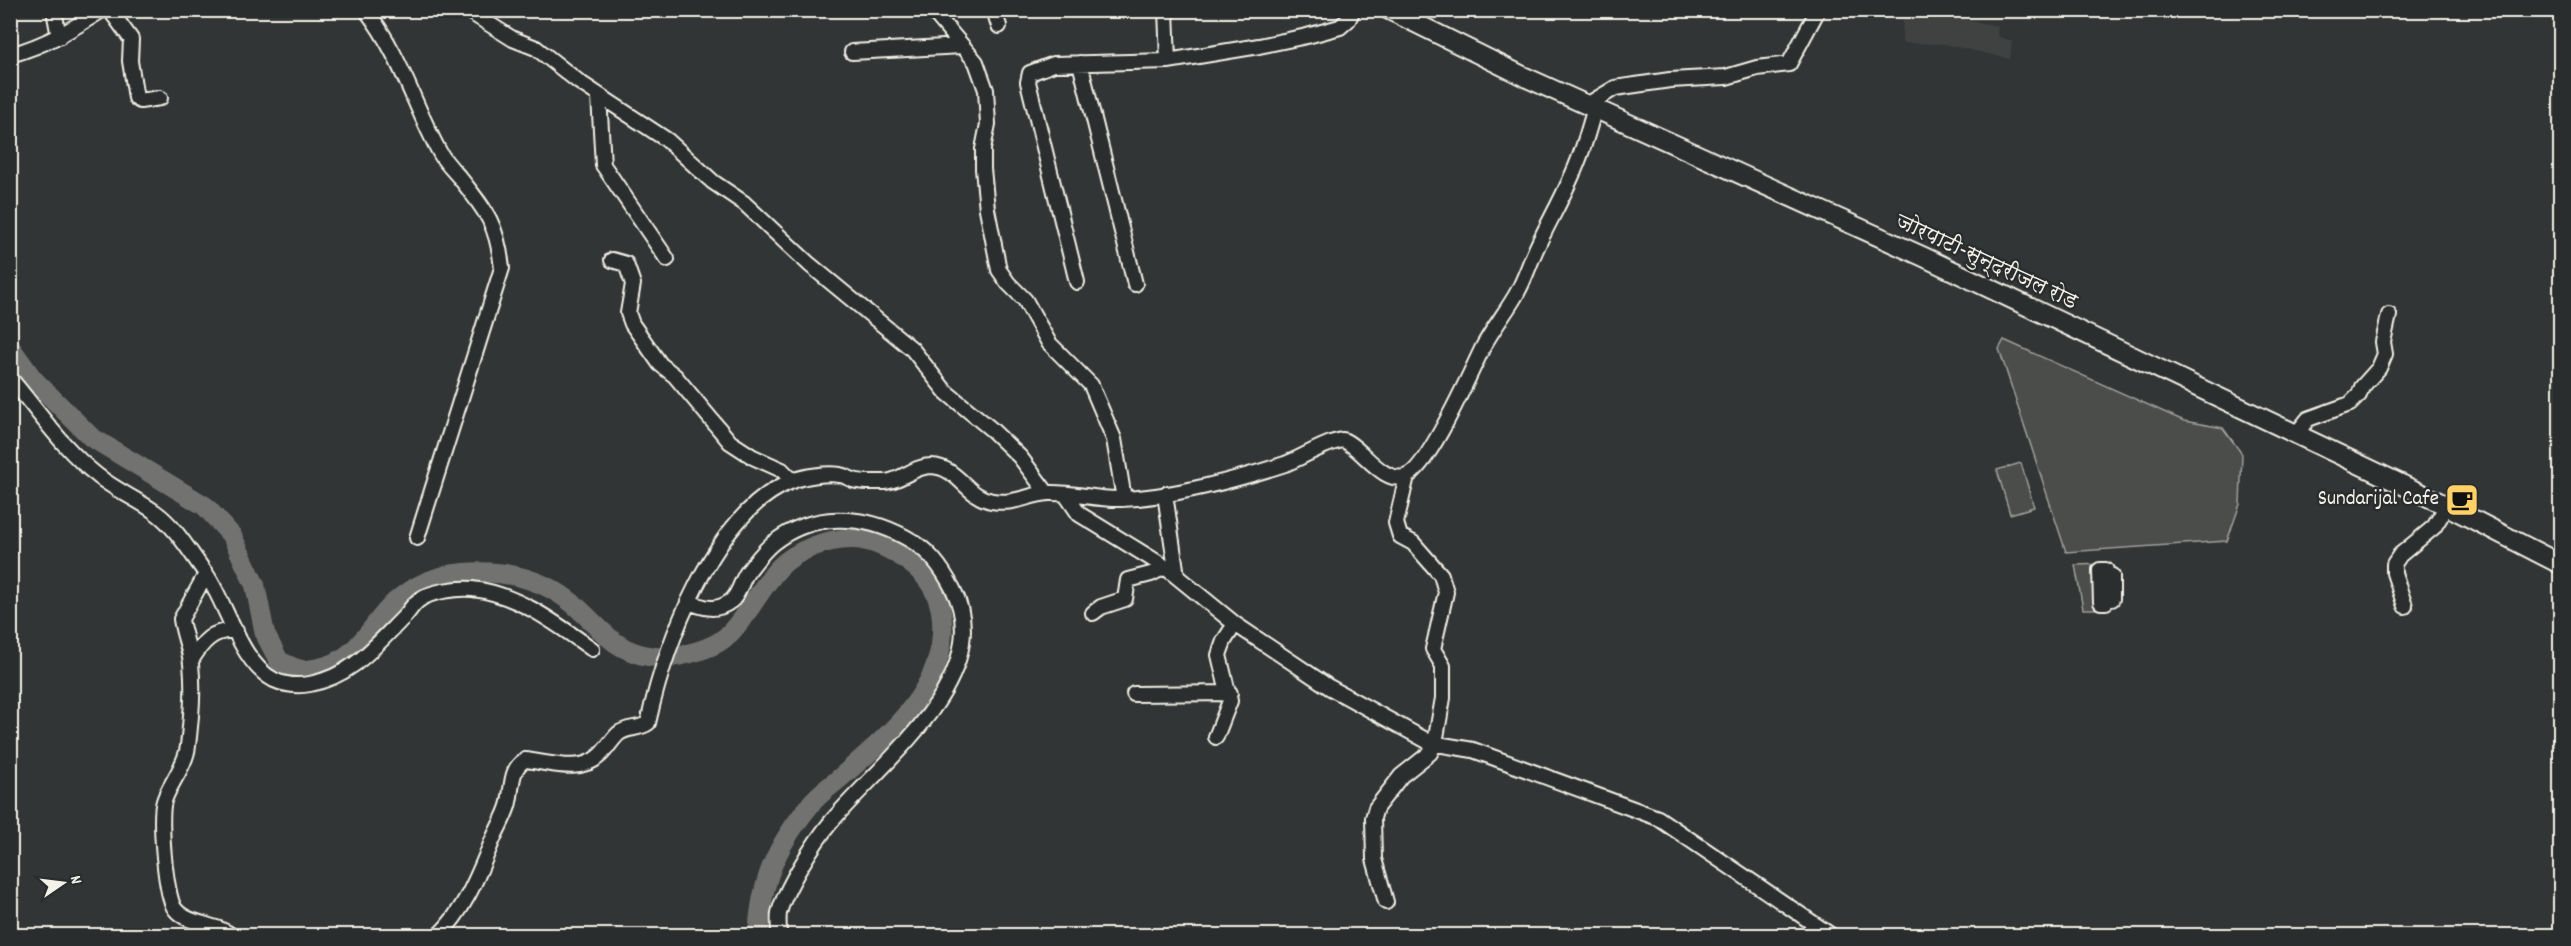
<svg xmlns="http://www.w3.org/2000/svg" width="2571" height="946" viewBox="0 0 2571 946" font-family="Dekko,'Playpen Sans Deva',sans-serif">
<rect width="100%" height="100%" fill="#323535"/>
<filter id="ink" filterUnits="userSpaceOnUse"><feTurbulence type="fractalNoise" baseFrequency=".0167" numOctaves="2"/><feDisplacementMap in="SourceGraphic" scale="12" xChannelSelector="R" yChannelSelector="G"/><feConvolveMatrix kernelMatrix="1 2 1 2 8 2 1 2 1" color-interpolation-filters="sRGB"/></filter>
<g filter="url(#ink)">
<path fill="#404242" d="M1903 11H1931L1932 13 1998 26 1997 36 2012 41 2010 59 1944 44 1902 43Z"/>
<path fill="#4b4d4c" stroke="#a09f9a" stroke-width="1.5" d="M2004 340 2184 421 2223 428 2242 454 2240 504 2227 541 2066 552 1999 349Z
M2021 463 2034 507 2010 514 1997 470Z
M2106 564V609H2083L2075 565Z"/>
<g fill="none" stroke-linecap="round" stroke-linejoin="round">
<path stroke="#727370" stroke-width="20" d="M10 347 33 379 91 437 205 506 232 536 255 585 265 634 279 661C286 664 294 669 302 670 307 671 314 669 319 668 357 661 369 627 394 603 414 585 438 575 464 573 501 570 537 577 567 599 597 621 608 649 648 656 657 657 664 659 672 657 690 654 713 649 727 636 747 617 759 590 778 569 795 550 829 538 854 539 874 540 894 551 909 562 934 580 944 603 942 634 939 696 884 739 841 777 831 786 818 794 810 805 775 848 761 881 758 936"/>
<defs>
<path id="minor" d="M54 10 59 37
M110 10 131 39 130 61 136 98 140 101 160 98
M366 10C401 55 413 104 440 153 445 162 453 170 460 178 487 212 497 224 502 268L417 538
M467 10 513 39 536 48 579 82 667 140 713 182 744 203 809 264 912 349 946 392 991 429 1020 457 1047 493
M932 10 976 62 986 90 988 124 983 149V169L987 209 999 270 1008 283 1025 300 1049 343 1091 385 1114 439 1124 499
M994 10 999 26
M1166 10 1168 61
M852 52 962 46
M10 55C46 45 71 30 102 10
M1080 63 1135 284
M599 96 603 165 667 259
M1587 105 1615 88 1670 80 1726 77 1757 68 1789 64 1818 10
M612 260 626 264 633 284 628 313 632 324 660 364 675 376 730 442 753 457 782 470 793 481
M1077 282 1028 82 1030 73 1054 64 1168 61 1259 46 1307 36 1340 27 1348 20 1353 10
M10 378C39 412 62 448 98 476 115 490 137 499 155 512 175 526 190 552 204 571 227 602 239 662 274 680 285 685 299 686 310 684 352 676 375 646 404 617 409 612 413 604 419 600 431 591 457 588 472 589 516 593 557 624 592 649
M2296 434 2308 419 2350 404 2359 395 2362 387 2379 368 2385 354 2383 342 2389 315
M1165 494 1177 576
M1066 495 1079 514 1165 567 1235 624 1329 687 1431 743 1473 750 1658 818 1832 936
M2100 570H2106V575L2112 576V599H2106V602H2101Z
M206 574 181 619C183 634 190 649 191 664 194 691 191 719 188 746 186 765 170 783 164 801 159 816 165 896 175 909 187 925 216 923 232 936
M689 602C704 608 717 612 731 601 740 594 741 579 749 570 756 561 764 550 773 543 812 512 863 514 905 537 928 549 941 566 953 589 998 677 880 763 831 822 815 841 785 889 779 913 778 920 779 929 779 936
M2405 606 2394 573V564L2400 555 2434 527 2447 506
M1093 613 1101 607 1125 599 1128 580 1151 574 1165 567
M191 661C202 642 213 629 236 631
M1134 694 1230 693
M1216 737 1230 701 1219 655 1224 641 1235 624
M1386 902 1374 859 1373 818 1376 808 1401 776 1430 753 1435 743 1443 698V666L1433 649 1446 592 1441 575 1413 543 1400 536 1396 523 1407 476
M438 936C464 911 477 878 491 844 496 831 504 819 508 806 513 790 509 769 525 760 548 762 580 774 599 756 606 750 611 741 618 734 627 726 639 730 648 723 665 646 713 512 792 481 805 476 826 473 840 475 845 476 849 478 853 480 862 483 875 482 885 482 901 481 914 466 931 466 959 467 966 497 992 501 1015 505 1029 494 1049 493 1073 492 1097 500 1121 499 1168 498 1239 479 1285 464 1304 457 1323 443 1343 440 1362 447 1383 486 1407 476 1429 467 1471 371 1483 347 1493 328 1507 311 1517 293 1525 279 1530 262 1537 247 1551 217 1569 187 1580 156 1586 140 1590 124 1595 108"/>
<path id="major" d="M1389 10 1525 77 1924 257 2447 506 2560 564"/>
</defs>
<use href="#minor" stroke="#f4f1e8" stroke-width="18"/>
<use href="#major" stroke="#f4f1e8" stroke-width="22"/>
<use href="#minor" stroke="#2a2d2e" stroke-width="14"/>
<use href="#major" stroke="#2a2d2e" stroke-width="18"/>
</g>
</g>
<defs>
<symbol id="cafe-square" viewBox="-11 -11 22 22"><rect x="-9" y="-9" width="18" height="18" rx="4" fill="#ffd166" stroke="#2a2d2e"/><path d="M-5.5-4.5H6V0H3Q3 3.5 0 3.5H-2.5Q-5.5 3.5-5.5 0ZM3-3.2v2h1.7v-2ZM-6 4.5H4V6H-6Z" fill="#111"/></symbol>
</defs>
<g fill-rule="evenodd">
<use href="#cafe-square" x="2443" y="481" width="38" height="38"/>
</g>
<g text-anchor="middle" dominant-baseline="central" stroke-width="5" stroke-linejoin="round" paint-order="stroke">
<g font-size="21" fill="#f4f1e8" stroke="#2a2d2e">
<text transform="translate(1986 263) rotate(25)">जोरपाटी-सुन्दरीजल रोड</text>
</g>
<g font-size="21" fill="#f4f1e8" stroke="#2a2d2e" text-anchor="end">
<text x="2439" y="500">Sundarijal Cafe</text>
</g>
</g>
<rect width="2571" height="946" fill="none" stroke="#2a2d2e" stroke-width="36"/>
<rect x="18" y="18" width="2535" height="910" fill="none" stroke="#f4f1e8" stroke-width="2" filter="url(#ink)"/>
<g transform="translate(63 883) rotate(76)" stroke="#2a2d2e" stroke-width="4.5" paint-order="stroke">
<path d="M0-4.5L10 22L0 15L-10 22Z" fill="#f4f1e8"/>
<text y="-9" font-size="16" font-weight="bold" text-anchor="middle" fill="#f4f1e8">N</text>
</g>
</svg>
